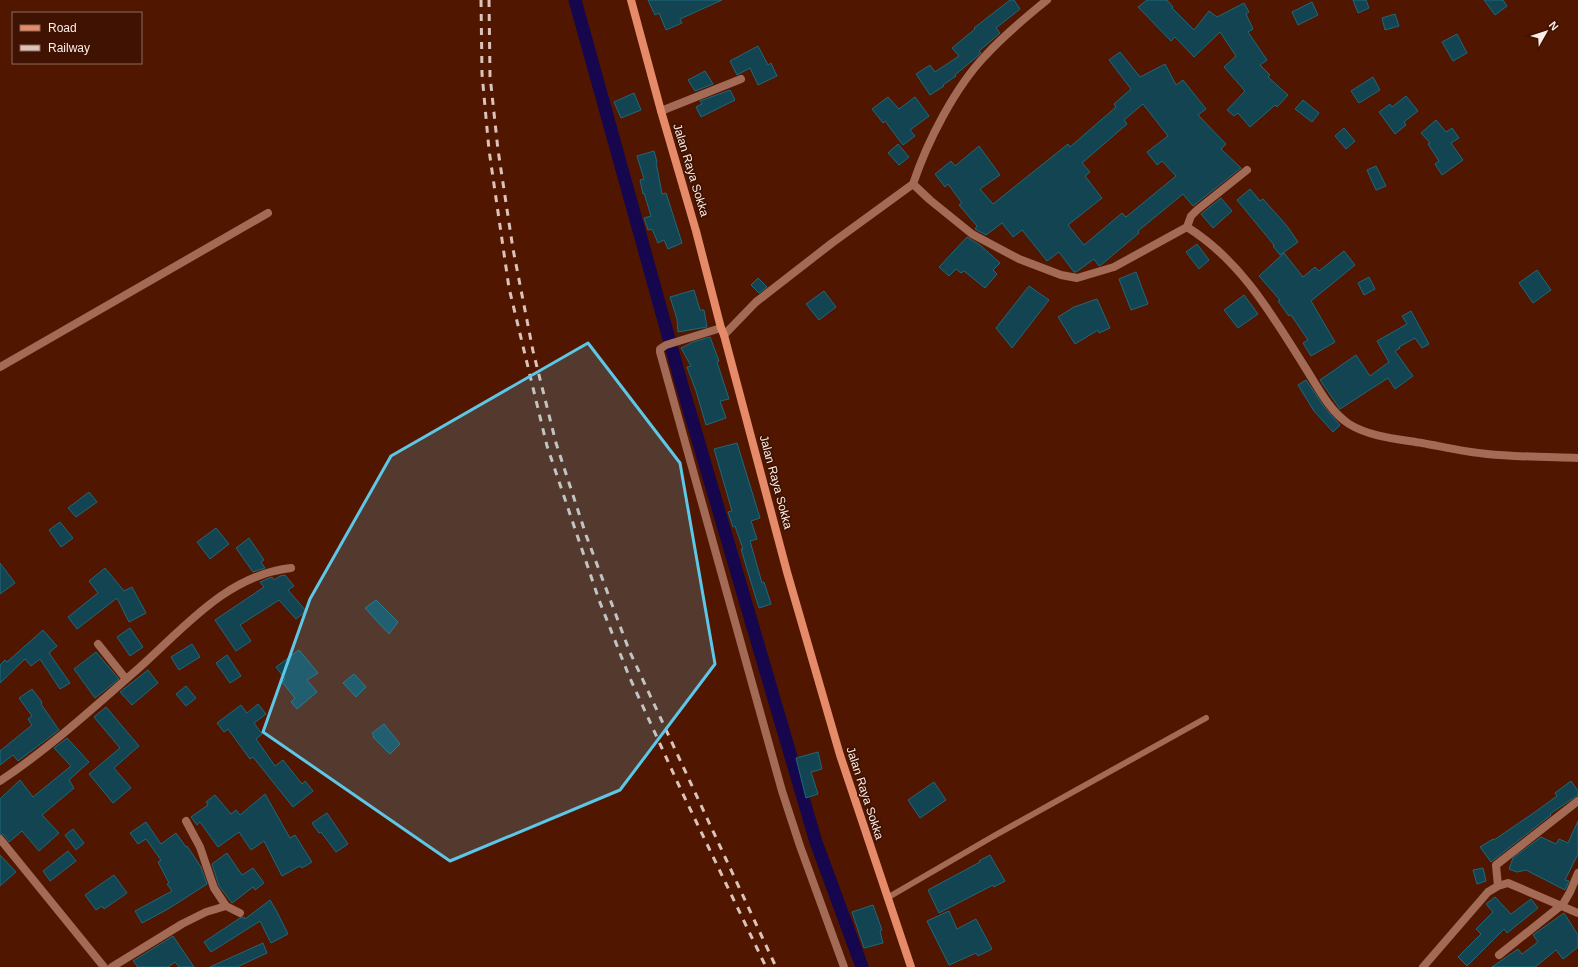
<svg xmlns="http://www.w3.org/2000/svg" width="1578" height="967" viewBox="0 0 1578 967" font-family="Helvetica,sans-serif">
<rect width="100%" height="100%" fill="#511600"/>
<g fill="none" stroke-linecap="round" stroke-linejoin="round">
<path stroke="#16064d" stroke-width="13" d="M575 0 681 382 816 842 862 967"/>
</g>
<path fill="#124452" stroke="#20687c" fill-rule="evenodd" d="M648 0H722L680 19 682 23 666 30 659 13 655 15Z
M1010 0H1014L1020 9 996 28 1000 33 979 51 981 53 979 55 955 75 956 76 943 85 944 86 930 95 916 74 930 65 935 72 959 56 952 48 975 29 974 28Z
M1147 0H1167L1173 7 1172 8 1194 30 1209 11 1217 17 1244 3 1249 12 1246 14 1253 29 1248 32 1267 60 1260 65 1270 75 1268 77 1288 95 1277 107 1275 105 1250 127 1238 113 1234 116 1227 110 1245 91 1224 67 1236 56 1220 32 1194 57 1175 37 1171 41 1138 7Z
M1353 0H1366L1369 8 1358 13Z
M1484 0H1503L1507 6 1495 15Z
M1312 2 1318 15 1298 25 1292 12Z
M1395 14 1399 26 1385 30 1382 18Z
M1457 34 1467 53 1453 61 1442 42Z
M758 46 768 65 771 63 777 76 758 85 750 68 737 75 730 61Z
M1120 52 1140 77 1165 64 1176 85 1183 80 1206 109 1198 115 1226 144 1221 149 1241 168 1193 206 1183 194 1138 231 1139 233 1101 265 1099 266 1094 259 1076 272H1074L1059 252 1047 261 1022 230 1013 237 1002 223 986 235 975 229 977 226 959 205 962 203 948 184 945 187 935 174 951 161 955 166 979 146 1000 175 980 189 993 204 1068 144 1070 147 1116 107 1114 104 1131 89 1109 60ZM1143 104 1168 136 1147 152 1157 165 1162 161 1176 176 1126 217 1122 213 1084 245 1068 225 1102 198 1085 176 1090 172 1082 163 1127 124 1124 120Z
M705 71 713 84 695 91 688 80Z
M1373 77 1380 90 1359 103 1351 91Z
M730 90 735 100 701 117 696 107 702 104 700 101Z
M634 93 641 110 621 118 614 102Z
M1406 96 1418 111 1404 122 1406 125 1395 134 1379 112 1390 104 1392 107Z
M888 97 899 109 915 97 929 116 910 130 915 136 903 145 885 121 883 123 872 109Z
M1303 100 1319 113 1312 122 1295 109Z
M1436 120 1446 132 1452 128 1459 138 1451 143 1463 160 1442 175 1435 164 1439 161 1428 144 1430 143 1421 133Z
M1344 128 1355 141 1346 149 1335 136Z
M898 144 909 157 899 165 888 153Z
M654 151 657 162H656L662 194 666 193 682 243 668 249 664 240 658 243 652 229 648 230 644 218 651 216 644 193 643 194 640 180 644 179 637 156Z
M1376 166 1386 186 1376 190 1367 170Z
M1250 189 1260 201 1263 199 1287 226 1298 242 1280 255 1273 246 1274 245 1237 200Z
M1221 198 1232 211 1213 228 1201 214Z
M967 237 980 245 1000 263 993 270 997 274 985 288 964 271 961 273 956 269 949 276 939 267Z
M1197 244 1209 260 1199 269 1186 252Z
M1344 251 1355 265 1311 301 1335 342 1311 356 1303 343 1308 340 1291 315 1289 316 1278 301 1280 300 1259 276 1284 253 1303 277 1315 267 1319 271Z
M1537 270 1551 290 1533 303 1519 283Z
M1136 272 1148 304 1131 310 1119 279Z
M1369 277 1375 289 1364 295 1358 283Z
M758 278 767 287 759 293 751 285Z
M1029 286 1049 300 1012 348 996 328Z
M694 290 700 310H704L707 327 678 332 677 319 670 297Z
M824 291 836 307 819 320 806 304Z
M1244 295 1258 314 1238 328 1224 310Z
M1097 299 1110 328 1099 333 1098 330 1075 344 1058 317 1074 307Z
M1411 311 1429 344 1422 348 1415 338 1399 347 1400 348 1395 351 1413 376 1395 389 1388 378 1340 409 1320 380 1356 355 1370 376 1389 362 1377 341 1407 324 1402 316Z
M710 337 719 361 717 362 729 399 720 401 726 418 706 425 696 391 687 367 691 366 681 348 693 342Z
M1306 380 1325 408 1340 425 1333 432 1314 411 1298 385Z
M737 443 760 518 751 521 757 539 750 541 762 583 764 582 771 604 759 608 750 579 741 549H743L735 526 733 527 728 512 732 511 714 449Z
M89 492 97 502 76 517 68 508Z
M60 522 73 538 61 547 49 530Z
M216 528 229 544 210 559 197 542Z
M249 538 264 560 261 562 265 568 253 572 236 548Z
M0 563 15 583 0 594Z
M105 568 124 591 132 587 146 613 129 622 117 598 77 629 68 617 98 593 89 581Z
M285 575 294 586 288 590 306 611 296 619 279 600 240 625 251 641 236 651 215 620 264 587 260 582 272 577 274 580 280 576Z
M376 600 398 622 389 634 365 608Z
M130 628 143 647 130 656 117 637Z
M43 630 57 646 49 653 70 683 60 689 40 659 31 666 25 659 0 683V665L5 660 7 662Z
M192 644 200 657 179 670 171 657Z
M299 650 318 673 307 680 317 692 297 709 291 702 295 698 282 682 285 679 276 667Z
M96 652 119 679 95 698 74 669Z
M227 655 241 676 230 683 216 663Z
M148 670 158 683 132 705 120 692Z
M354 674 366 687 356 697 343 683Z
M186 686 196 698 186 706 176 694Z
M32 689 42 702 41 704 59 730 18 761 13 755 0 765V751L32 725 28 719 32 716 19 698Z
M258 704 266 714 254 723 262 734 256 739 275 766 283 760 302 784 305 781 313 791 293 807 253 757 250 759 228 729 224 732 217 723 241 705 247 713Z
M106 707 139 746 114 768 131 788 113 803 89 774 120 748 94 717Z
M384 724 400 744 390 754 373 737 374 736 372 733Z
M67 738 89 762 69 780 74 788 42 815 59 833 39 851 22 831 9 842 4 835 0 834V799L20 780 33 797 71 766 54 748Z
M818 752 822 769 811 772 818 794 806 798 796 758Z
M1571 781 1578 791V795L1550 814 1551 815 1491 862 1480 847 1493 839 1494 840 1535 812 1557 796 1555 793Z
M934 782 946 800 920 818 908 800Z
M265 794 290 838 295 835 312 862 302 868 300 866 282 876 264 841 251 850 239 832 218 847 200 822 197 825 191 817 208 805 206 802 215 795 231 814 236 810 240 815Z
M327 813 348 844 336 852 321 832 319 833 312 823Z
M1578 821V854L1565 880 1569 881 1565 890 1526 870 1517 872 1509 869 1513 858 1541 837 1556 844 1559 839 1568 843Z
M146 822 161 844 176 833 186 847 187 846 201 867 207 884 168 909 142 923 135 911 172 891 167 884 169 883 158 862 161 860 146 839 138 844 130 833Z
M73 829 84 843 76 850 65 835Z
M68 851 76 861 50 881 43 871Z
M227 853 242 875 253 868 264 883 255 890 253 887 232 903 219 886 212 864Z
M0 855 16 872 0 886Z
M990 855 1005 881 994 887 993 885 939 913 928 890 980 862 979 861Z
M1483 868 1486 881 1477 884 1473 870Z
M114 875 127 893 104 909 102 906 96 910 85 895Z
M1495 897 1511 914 1531 899 1538 908 1507 933 1504 929 1467 966 1458 957 1481 934 1476 929 1493 912 1486 904Z
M270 900 276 910 288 934 271 943 260 921 211 952 204 942 240 918 244 917 245 919Z
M873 905 882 930 880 931 883 943 864 948 852 912Z
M949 911 957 929 976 919 992 949 978 956 976 953 949 965 927 921Z
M1564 913 1578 935V947L1563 959 1556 950 1535 967H1492L1518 949 1522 954 1538 942 1533 935Z
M173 936 194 967H179L175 962 168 967H138L133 961Z
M263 943 267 953 237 967H210Z"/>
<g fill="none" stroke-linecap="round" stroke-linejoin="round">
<path stroke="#a36a55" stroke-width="6" d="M887 898 992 837 1206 718"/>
<path stroke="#a36a55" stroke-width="8" d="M661 111 741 79
M913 184C927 142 955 87 986 55 1004 35 1026 17 1047 0
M1187 227 1191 216 1197 210 1247 170
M721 328 666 345 660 349V352L782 791 800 846 844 967
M724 335 756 302 832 243 913 184 930 200 972 234 1019 259 1061 275 1077 278 1114 267 1187 227C1240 260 1271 313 1303 364 1316 384 1329 411 1349 424 1370 437 1398 439 1422 443 1444 447 1465 452 1487 454 1517 457 1548 457 1578 458
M0 367 268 213
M98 644 126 679
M0 781C50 748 94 707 139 668 184 628 227 575 291 568
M186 821 200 847 214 888 226 906
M0 839 104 967
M1498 886 1496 865 1578 801
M1499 955 1563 904 1570 892 1578 873
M112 967 182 924 206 912 226 906 240 913
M1423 967 1488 892 1498 886 1508 883 1578 913"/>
<path stroke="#e68b69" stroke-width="8" d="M631 0 661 111 696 231 721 328 724 335 787 572 840 755 911 967"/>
<path stroke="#dbc3ba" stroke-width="3" stroke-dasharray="7 7" stroke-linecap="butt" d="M481 0 482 74 489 150 509 288 547 446 599 600 629 676 681 790 766 967
M489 0 490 76 498 150 513 249 533 351 556 443 586 535 629 650 776 967"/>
</g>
<path fill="#5dc7e8" fill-opacity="0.2" stroke="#5dc7e8" stroke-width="3" stroke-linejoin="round" d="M588 343 680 463 715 664 620 790 450 861 263 732 310 599 391 456Z"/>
<g text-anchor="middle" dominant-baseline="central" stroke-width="3.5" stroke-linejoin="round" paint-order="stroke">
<g font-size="12" fill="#fcede7" stroke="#3f1201">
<text transform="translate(691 170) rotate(73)">Jalan Raya Sokka</text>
<text transform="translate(776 482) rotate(75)">Jalan Raya Sokka</text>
<text transform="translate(865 793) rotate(72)">Jalan Raya Sokka</text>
</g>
</g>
<rect x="12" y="12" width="130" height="52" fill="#3f1201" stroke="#8b6a5d"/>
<rect x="20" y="25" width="20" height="6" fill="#e68b69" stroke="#8b6a5d"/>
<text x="48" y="32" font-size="12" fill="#fcede7">Road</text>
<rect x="20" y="45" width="20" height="6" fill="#dbc3ba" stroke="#8b6a5d"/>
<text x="48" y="52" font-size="12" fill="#fcede7">Railway</text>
<g transform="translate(1546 32) rotate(51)" stroke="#3f1201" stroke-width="3" paint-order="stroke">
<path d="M0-3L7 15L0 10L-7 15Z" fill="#fcede7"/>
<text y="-6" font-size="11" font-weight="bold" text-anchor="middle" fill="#fcede7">N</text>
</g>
</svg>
